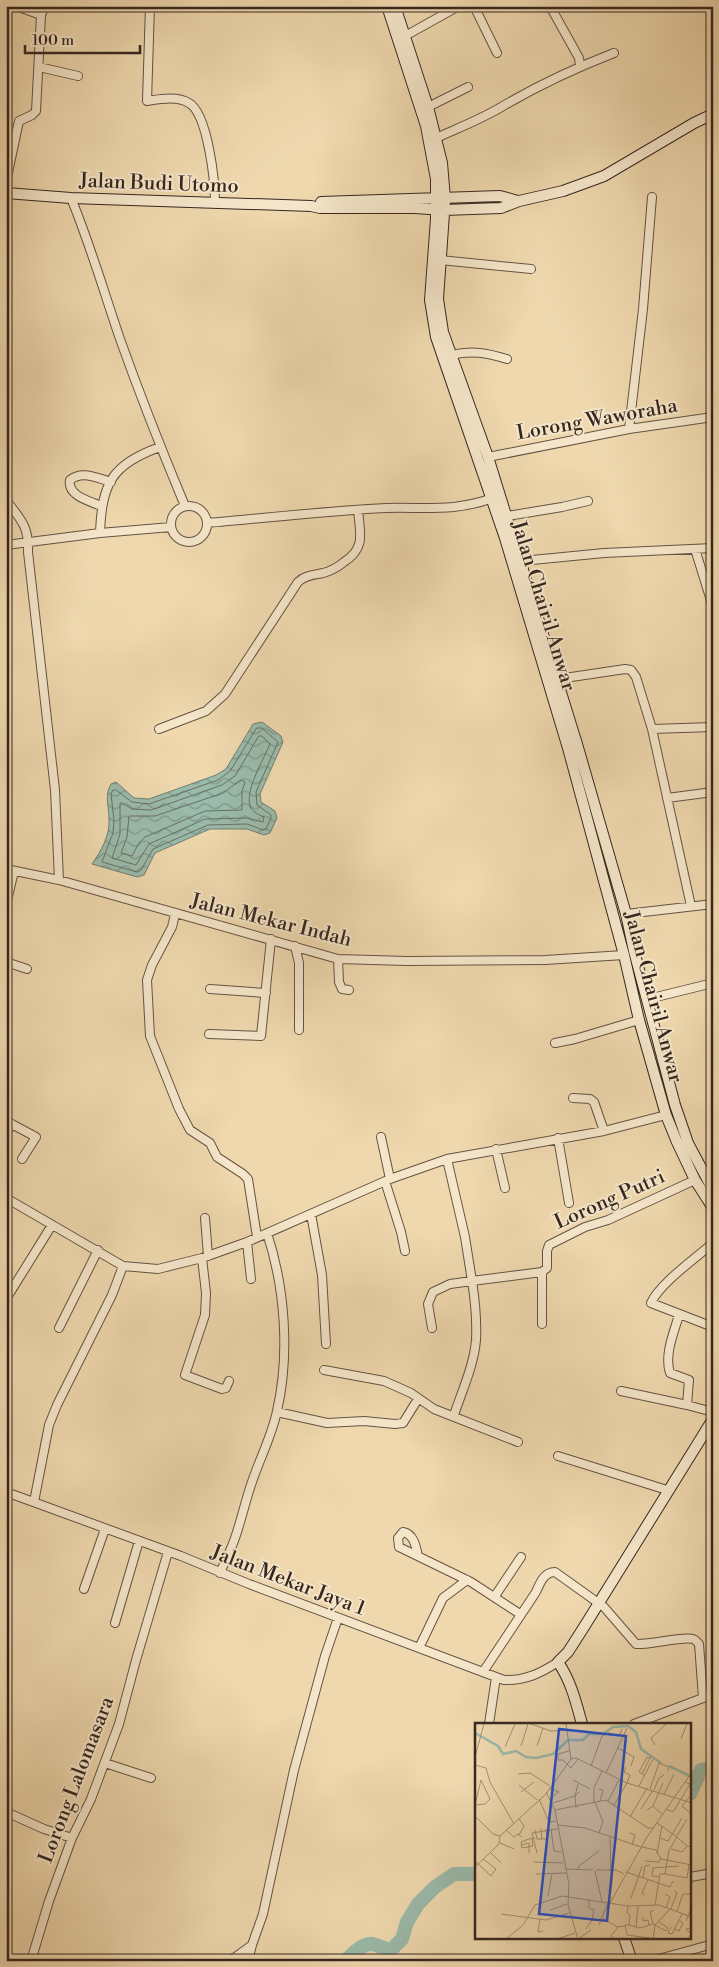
<svg xmlns="http://www.w3.org/2000/svg" width="719" height="1967" viewBox="0 0 719 1967" font-family="'Libre Bodoni',serif">
<defs>
<pattern id="water-waves" width="16" height="10" patternUnits="userSpaceOnUse" patternTransform="scale(1.25)"><rect width="16" height="10" fill="#9abaaa"/><path d="M0 5q4-4 8 0t8 0" fill="none" stroke="#7e978a"/></pattern>
</defs>
<rect width="100%" height="100%" fill="#efd8ae"/>
<filter id="stains"><feTurbulence type="fractalNoise" baseFrequency=".004" numOctaves="4"/><feColorMatrix values="0 0 0 0 .2 0 0 0 0 .09 0 0 0 0 .02 0 0 0 .5 -.17"/></filter>
<radialGradient id="worn" r=".72"><stop offset=".6" stop-color="#630" stop-opacity="0"/><stop offset="1" stop-color="#630" stop-opacity=".3"/></radialGradient>
<path fill="url(#water-waves)" stroke="#727f73" d="M262 722 281 736 283 742 260 794 261 802 275 811 277 818 270 833 264 835 247 829H210L155 853 144 875 137 877 92 864C101 851 110 836 109 819 109 806 104 796 111 784L116 782 134 798 149 799 216 775 226 769 253 724Z"/>
<g fill="none" stroke-linecap="round" stroke-linejoin="round">
<path stroke="#687065" stroke-width="1" d="M257 728H262L278 742 256 792 257 805 271 815V818L266 829 263 830 247 824 208 825 153 849 141 870 137 872 102 862 113 833 114 820 111 794 113 790H116L132 802 149 804 218 780 230 771Z
M259 736H262L270 744C264 759 243 793 251 808 253 812 259 815 264 817L263 822 247 818 205 819 149 844 136 865 112 858 120 834V803H122L132 809 151 810 222 785 235 776Z
M241 780 245 782 242 791V810L205 811 145 837 139 843 132 856 121 853 127 837 129 816H155L223 793Z"/>
<path stroke="#9abaaa" stroke-width="14" d="M690 1794 701 1770 713 1768
M345 1961C352 1955 361 1943 372 1944 378 1945 384 1949 391 1950L402 1939 407 1922 418 1904 435 1887 454 1874H477"/>
<defs>
<path id="minor" d="M16 6 41 15
M150 6 147 101C161 99 177 96 189 103 208 114 215 182 215 203
M474 6 497 53
M550 6 579 58 580 66
M405 36 459 6
M39 67 78 76
M428 107 468 87
M436 138C458 128 482 119 503 106 539 85 575 68 614 53
M6 182 19 121 32 115 36 111 41 15 45 6
M71 198C90 244 104 292 120 339 140 395 162 451 185 506
M440 260 531 269
M451 355C472 350 487 353 507 359
M629 429 643 309 652 197
M488 457 629 429 713 417
M6 500C21 520 29 526 28 552L55 790 59 880
M101 506C90 501 67 496 70 480 82 470 97 478 111 482
M171 524a18 18 0 1 1 36 0a18 18 0 1 1-36 0Z
M507 516 562 507 588 501
M207 523C266 518 326 511 386 508 425 507 458 512 495 497
M100 533C102 483 112 464 160 447
M6 545 100 533 171 527
M695 549 713 607
M522 561 604 553 713 548
M558 679 625 669 631 670 636 677 652 729 691 906
M159 729 206 711 225 694 298 582C305 575 314 575 323 573 331 571 338 567 344 562 366 548 360 533 358 510
M652 729 713 727
M667 798 713 792
M6 869 59 880 338 959 407 961 545 960 624 955
M6 905 14 871
M175 914 172 927 152 965 147 980 150 1036 179 1109 190 1130 210 1143 217 1157 243 1174 248 1179 257 1237
M626 914 713 904
M295 946 299 963V1030
M338 959 339 982 342 989 349 990
M6 962 27 969
M210 989 266 993
M648 999 713 983
M209 1034 261 1036 271 939
M555 1043 575 1039 639 1020
M573 1098 590 1099 594 1102 604 1131
M6 1121 36 1137 22 1159
M6 1134 12 1124
M381 1137 390 1179
M558 1138 569 1203
M496 1149 505 1188
M385 1181 401 1232 405 1251
M6 1198 123 1266 158 1269 202 1258 247 1242 390 1179 447 1159 604 1131 666 1115
M311 1214 322 1275 326 1344
M205 1218 208 1256
M247 1242 251 1279
M713 1243C697 1257 659 1284 651 1303L713 1327
M202 1258 206 1293 205 1315 185 1375 222 1389 226 1388 229 1381
M6 1299 52 1225
M679 1315C674 1332 664 1355 670 1373L689 1380 687 1405 713 1412
M542 1324V1272
M59 1328 98 1250
M432 1328 428 1304 433 1292 450 1284 472 1281 465 1237 447 1159
M324 1370 384 1381 411 1393 434 1409 518 1442
M621 1391 687 1405
M277 1412 327 1423 364 1421 395 1424 403 1423 418 1399
M454 1415C462 1391 474 1365 476 1340 477 1320 475 1300 472 1281L542 1272 547 1268V1251L549 1245 585 1227 608 1220 695 1180
M558 1456 667 1490
M6 1492 181 1556 249 1584 504 1680C525 1681 541 1673 558 1662
M34 1502 49 1425 57 1405 112 1295 123 1266
M418 1556C416 1547 414 1534 403 1532L398 1538 399 1547 471 1582 520 1614
M220 1573C225 1561 231 1550 235 1538 242 1518 246 1498 253 1479 261 1456 272 1435 277 1411 290 1354 285 1288 267 1233
M84 1589 105 1529
M495 1596 521 1557
M115 1623 139 1541
M419 1648 443 1598 467 1580
M483 1672 536 1592C540 1583 544 1572 555 1572L604 1607 636 1644C650 1645 683 1636 693 1639 696 1640 696 1641 699 1644L703 1698 634 1724
M703 1698 713 1694
M489 1724 496 1677
M105 1763 151 1778
M6 1812 44 1829 72 1838
M690 1877 713 1873
M31 1961 49 1901 72 1838 91 1799 119 1724 136 1660 168 1552
M230 1961 252 1945 263 1914 294 1770 325 1656 338 1618
M248 1961 252 1945
M651 1961 713 1944"/>
<path id="secondary" d="M387 6 426 126 436 179V219L430 300 436 337 505 538 568 748 624 955 639 1020 666 1115 677 1142 695 1180 713 1208
M395 6 428 107 442 163 445 199 438 299 443 332 488 457 577 744 626 914 634 951 675 1105 688 1143 713 1190
M6 193 71 198 311 206 320 208H415L444 210 501 208 519 201 563 191 604 176 694 123 713 114
M321 202 500 196 518 201
M582 1724C576 1702 571 1681 558 1662L568 1652 584 1627 713 1419
M624 1938 632 1961"/>
</defs>
<use href="#minor" stroke="#645344" stroke-width="10"/>
<use href="#secondary" stroke="#362720" stroke-width="12"/>
<use href="#minor" stroke="#f5e6ca" stroke-width="8"/>
<use href="#secondary" stroke="#f5e6ca" stroke-width="10"/>
</g>
<g text-anchor="middle" dominant-baseline="central" stroke-width="4" stroke-linejoin="round" paint-order="stroke">
<g font-size="20" fill="#362720" stroke="#f5e6ca">
<text transform="translate(159 184) rotate(2)">Jalan Budi Utomo</text>
<text transform="translate(597 420) rotate(-10)">Lorong Waworaha</text>
<text transform="translate(543 606) rotate(73)">Jalan Chairil Anwar</text>
<text transform="translate(271 921) rotate(14)">Jalan Mekar Indah</text>
<text transform="translate(653 997) rotate(75)">Jalan Chairil Anwar</text>
<text transform="translate(610 1200) rotate(-24)">Lorong Putri</text>
<text transform="translate(288 1581) rotate(21)">Jalan Mekar Jaya 1</text>
<text transform="translate(77 1780) rotate(-69)">Lorong Lalomasara</text>
</g>
</g>
<g transform="translate(475 1723)">
<rect width="216" height="216" fill="#efd8ae"/>
<path fill="none" stroke="#9abaaa" stroke-width="2.5" d="M0 10 23 23 28 31 41 28 51 34 61 35 78 31 93 17H108L114 11H128L138 4 153 3 161 9 166 26 186 40M194 43 217 54"/>
<path fill="none" stroke="#a59175" stroke-width="1" d="M56 1 76 8 92 7M206 16 212 1M180 22 176 15 191 1M46 23 53 1M62 23 68 5M30 24 40 1M143 25 159 34 156 43M94 28 83 31V37H88L96 45 103 36M0 34 9 1M96 36 101 35 152 60 217 80M0 42 11 45 15 59 39 101M116 43 127 13 134 10 144 13 147 6M151 44 149 49 155 52 152 60M131 50 152 5M43 51 55 50 75 63M167 51 175 35M169 52 164 49 172 34 176 35M98 57 115 66M44 62 62 77M164 63 178 36M75 65 84 69 76 75M124 66 128 67 125 78M175 66 184 40 194 44 193 48M179 67 184 55 189 52M46 69 59 59M71 69 80 87 94 162 93 182 103 216M189 71 199 51M217 71 207 83 217 91M64 76 74 99 81 98M133 78 144 57M119 79V65L127 48M120 79 128 99 124 110M78 80 100 73 103 61M0 82 10 81 15 76 6 57 1 78M139 82 152 60M178 83 188 60M101 85 100 73 104 69M166 86 178 67M191 86 198 89 215 61 210 59M80 87 131 77 173 105H178M172 87 178 83 187 91M0 93 18 111 25 113 71 71 96 36 91 1M155 94 172 65M44 96 49 103 44 112M182 100 202 114M83 102 110 105 166 124M76 106 79 128 86 129M31 107 39 114 43 111 47 114M60 107 62 116H67L66 106M155 110 160 112 157 122M202 113 212 96M135 115 136 151M185 115 193 118 207 95M57 116 58 123 47 125 46 119 54 116 60 115M67 116H72L71 106M25 120 39 126M46 122 54 120V130M167 124 181 127 186 136 217 142M196 126 207 129 212 123 217 124M15 129 26 140M62 130 57 110 82 106M182 131 187 103M0 138 16 153 21 146 8 136M170 138 184 139 186 135M59 139 88 140M0 144 24 121 25 113M191 145 194 127 202 114 212 123M91 146 118 147M103 146 104 143 124 128M121 147H141L149 151M120 148 127 179M151 149 195 164 198 158M61 151 91 150M190 151 212 155 214 142M185 154 177 153 178 145 204 143M168 155 170 143 175 142M190 171 195 174 191 185M170 172 167 170 173 157M73 173 77 151M156 175 167 143M135 180 172 114 217 49M180 182 185 151H190L191 145M153 183 152 190 155 192 154 202H150L152 212 182 216M196 186 202 170 199 168M75 187 92 181M179 187 175 189 178 201 191 208 193 205 184 199M202 188 208 171H217M26 191 71 197 94 190M168 194V198L173 197 174 203M65 196 63 209 68 208M128 196 143 204 150 203M211 198 217 183M124 202 133 180M154 202 165 205 178 201M161 204 163 183M196 204 193 210 197 211 207 191M111 206 117 197 119 187 114 185V177M199 206 204 208 208 200 204 197M31 216 48 202 60 182 87 173 153 183 184 182 217 194M82 216 100 210M103 216 116 207M140 216 136 213 143 204M178 216 180 202 195 186M212 216 216 211 211 206 217 205"/>
<path fill="#1d4ed8" fill-opacity="0.15" stroke="#1d4ed8" stroke-width="2.5" d="M84 6 151 13 132 198 64 191Z"/>
<rect width="216" height="216" fill="none" stroke="#362720" stroke-width="2.5"/>
</g>
<rect width="719" height="1967" fill="none" stroke="#efd8ae" stroke-width="25"/>
<rect x="8" y="8" width="704" height="1952" fill="none" stroke="#362720" stroke-width="2.5"/>
<rect x="12" y="12" width="694" height="1942" fill="none" stroke="#362720"/>
<path d="M25 45v8h115v-8" fill="none" stroke="#362720" stroke-width="2.5"/>
<text x="32" y="45" font-size="15" fill="#362720" stroke="#f5e6ca" stroke-width="4" paint-order="stroke">100 m</text>
<rect width="100%" height="100%" filter="url(#stains)"/>
<rect width="100%" height="100%" fill="url(#worn)"/>
</svg>
